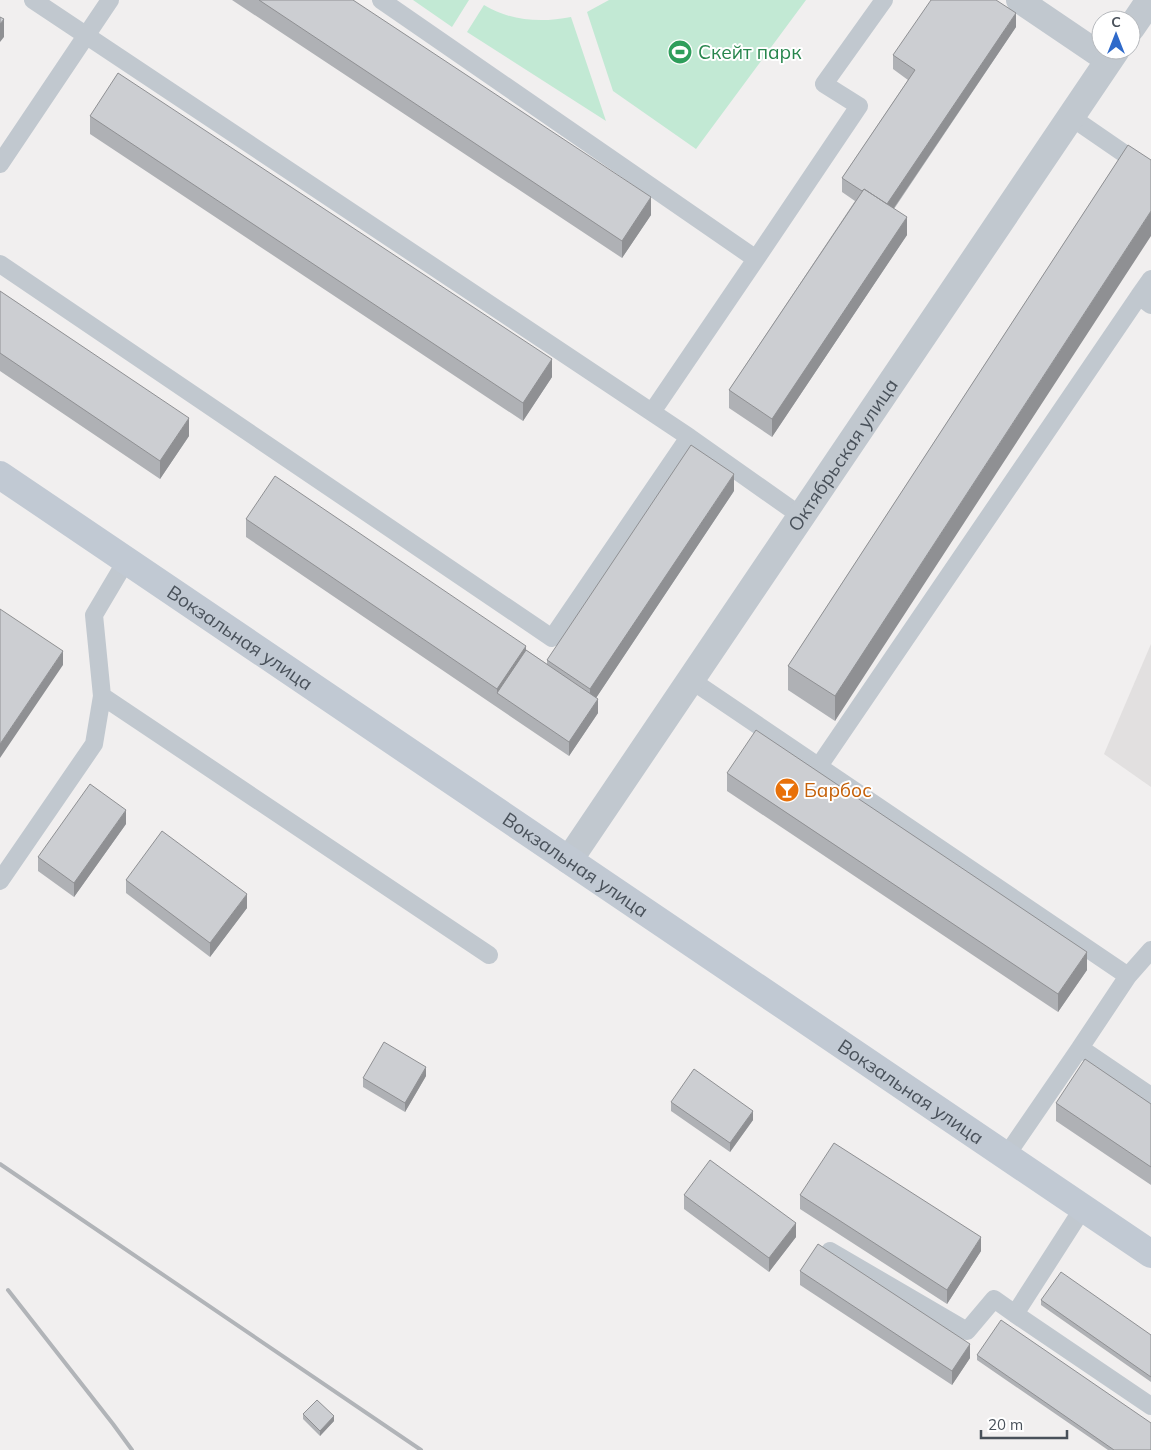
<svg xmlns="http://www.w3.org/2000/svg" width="1151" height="1450" viewBox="0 0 1151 1450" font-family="Mulish,sans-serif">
<rect width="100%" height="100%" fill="#f1efef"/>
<path fill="#e2e0e0" d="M1151 644V787L1104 754Z"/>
<path fill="#c2e9d4" d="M413 0H469L452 27Z
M609 0H806L696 149 613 91 587 12Z
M484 5C510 21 541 23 571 17L606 121 467 32Z"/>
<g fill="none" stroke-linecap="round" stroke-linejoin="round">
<path stroke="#c1c8cf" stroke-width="18" d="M33 0 689 437 801 516
M381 0 756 259 859 106 824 84 884 0
M1071 117 1151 172
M0 164 110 0
M0 264 552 638 689 437
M1139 296 1151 279
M652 412 756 259
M126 561 94 615 102 696 489 955
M691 680 1128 976 1080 1048 1151 1096
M819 766 1139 296 1151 305
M0 881 94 744 102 696
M1128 976 1151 950
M1006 1156 1080 1048
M1083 1208 1015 1314 1151 1406
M830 1251 967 1331 994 1299 1015 1314"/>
<path stroke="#c1c8cf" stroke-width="26" d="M1019 0 1109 61"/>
<g stroke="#c1c8cf" stroke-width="28">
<path d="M1131 28 1150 0"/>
<path id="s1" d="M569 860 1116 50"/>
</g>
<path stroke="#c1c9d3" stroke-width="28" id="s2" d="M0 475 1151 1254"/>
<path stroke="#b1b4b8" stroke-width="4" d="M0 1164 421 1450
M8 1290 113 1424 132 1450"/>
</g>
<path fill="#afb1b5" d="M232 0H353L651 215 622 258Z
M1016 27 894 209 907 235 772 437 729 408V390L855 201 842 192V178L908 80 893 69V55Z
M90 116 552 377 523 421 90 134Z
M1128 145 835 721 788 690V666Z
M0 291 189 436 160 479 0 371Z
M734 491 596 698 598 713 569 756 246 537V519L526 650 547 664V660Z
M727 773 1087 970 1058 1012 727 791Z
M126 824 74 897 38 871V857Z
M126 880 247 908 210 957 126 893Z
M426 1076 405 1112 363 1087V1078Z
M671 1102 753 1120 730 1152 671 1111Z
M1056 1103 1151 1104V1185L1056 1121Z
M684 1195 796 1237 769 1272 684 1209Z
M800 1195 981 1251 947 1304 800 1209Z
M800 1271 970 1358 952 1385 800 1285Z
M1041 1300 1151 1335V1382L1041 1305Z
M977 1355 1151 1450H1108L977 1360Z
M303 1414 334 1421 320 1436 303 1419Z"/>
<path fill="#8f9093" d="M1016 13V27L885 221V207Z
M4 19V37L0 42V24Z
M651 197V215L622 258V241Z
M1151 211V236L835 721V696Z
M907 217V235L772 437V419Z
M552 359V377L523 421V403Z
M189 418V436L160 479V461Z
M734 474V491L590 707V689Z
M526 646V664L497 693V707V689Z
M63 651V665L0 758V744Z
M598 699V713L569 756V742Z
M126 810V824L74 897V883Z
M247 894V908L210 957V943Z
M1087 952V970L1058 1012V994Z
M426 1067V1076L405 1112V1103Z
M753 1111V1120L730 1152V1143Z
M796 1223V1237L769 1272V1258Z
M981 1237V1251L947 1304V1290Z
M970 1344V1358L952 1385V1371Z
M334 1416V1421L320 1436V1431Z"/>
<path fill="#ccced2" stroke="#8f9093" d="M259 0H353L651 197 622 241Z
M931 0H996L1016 13 887 204 864 189 862 191 842 178 915 70 893 55Z
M0 17 4 19 0 24Z
M118 73 552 359 523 403 90 116Z
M1128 145 1151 160V211L835 696 788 666Z
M864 189 907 217 772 419 729 390Z
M0 291 189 418 160 461 0 353Z
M691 445 734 474 590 689 547 660Z
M275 476 526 646 497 689 246 519Z
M0 609 63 651 0 744Z
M526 650 598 699 569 742 497 693Z
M756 730 1087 952 1058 994 727 773Z
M90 784 126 810 74 883 38 857Z
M162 831 247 894 210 943 126 880Z
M384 1042 426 1067 405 1103 363 1078Z
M1085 1059 1151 1104V1167L1056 1103Z
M694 1069 753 1111 730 1143 671 1102Z
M834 1143 981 1237 947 1290 800 1195Z
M710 1160 796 1223 769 1258 684 1195Z
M818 1244 970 1344 952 1371 800 1271Z
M1061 1272 1151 1335V1377L1041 1300Z
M1001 1320 1151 1423V1450H1114L977 1355Z
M317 1400 334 1416 320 1431 303 1414Z"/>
<defs>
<symbol id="stadium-disc" viewBox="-11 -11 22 22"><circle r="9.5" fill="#2e9e5b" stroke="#fff"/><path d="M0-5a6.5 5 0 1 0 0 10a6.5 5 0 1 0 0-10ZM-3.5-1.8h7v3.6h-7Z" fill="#fff"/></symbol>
<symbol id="bar-disc" viewBox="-11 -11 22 22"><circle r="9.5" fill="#e8710a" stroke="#fff"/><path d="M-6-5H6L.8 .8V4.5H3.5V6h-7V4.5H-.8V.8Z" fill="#fff"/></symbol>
</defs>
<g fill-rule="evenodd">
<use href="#stadium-disc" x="666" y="38" width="28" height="28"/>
<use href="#bar-disc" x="773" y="776" width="28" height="28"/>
</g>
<g text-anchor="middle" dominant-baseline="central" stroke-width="4" stroke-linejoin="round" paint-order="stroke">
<g font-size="19" fill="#27864d" stroke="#fff" text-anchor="start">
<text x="698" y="52">Скейт парк</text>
</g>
<g font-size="19" fill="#49515a" stroke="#fff">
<text stroke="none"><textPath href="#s1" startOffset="489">Октябрьская улица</textPath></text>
<text stroke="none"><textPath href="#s2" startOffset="290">Вокзальная улица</textPath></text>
<text stroke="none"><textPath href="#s2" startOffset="695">Вокзальная улица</textPath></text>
<text stroke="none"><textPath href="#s2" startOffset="1100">Вокзальная улица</textPath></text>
</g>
<g font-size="19" fill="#c56008" stroke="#fff" text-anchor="start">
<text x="804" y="790">Барбос</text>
</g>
</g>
<g transform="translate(1116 35)"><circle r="24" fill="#ffffff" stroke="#b6b9bd"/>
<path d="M0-4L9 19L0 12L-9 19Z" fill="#2f6aca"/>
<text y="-8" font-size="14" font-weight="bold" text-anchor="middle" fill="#49515a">С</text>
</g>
<path d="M981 1430v8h86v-8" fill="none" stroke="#49515a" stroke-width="2.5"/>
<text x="988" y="1430" font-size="15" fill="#49515a" stroke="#ffffff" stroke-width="4" paint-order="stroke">20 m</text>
</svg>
